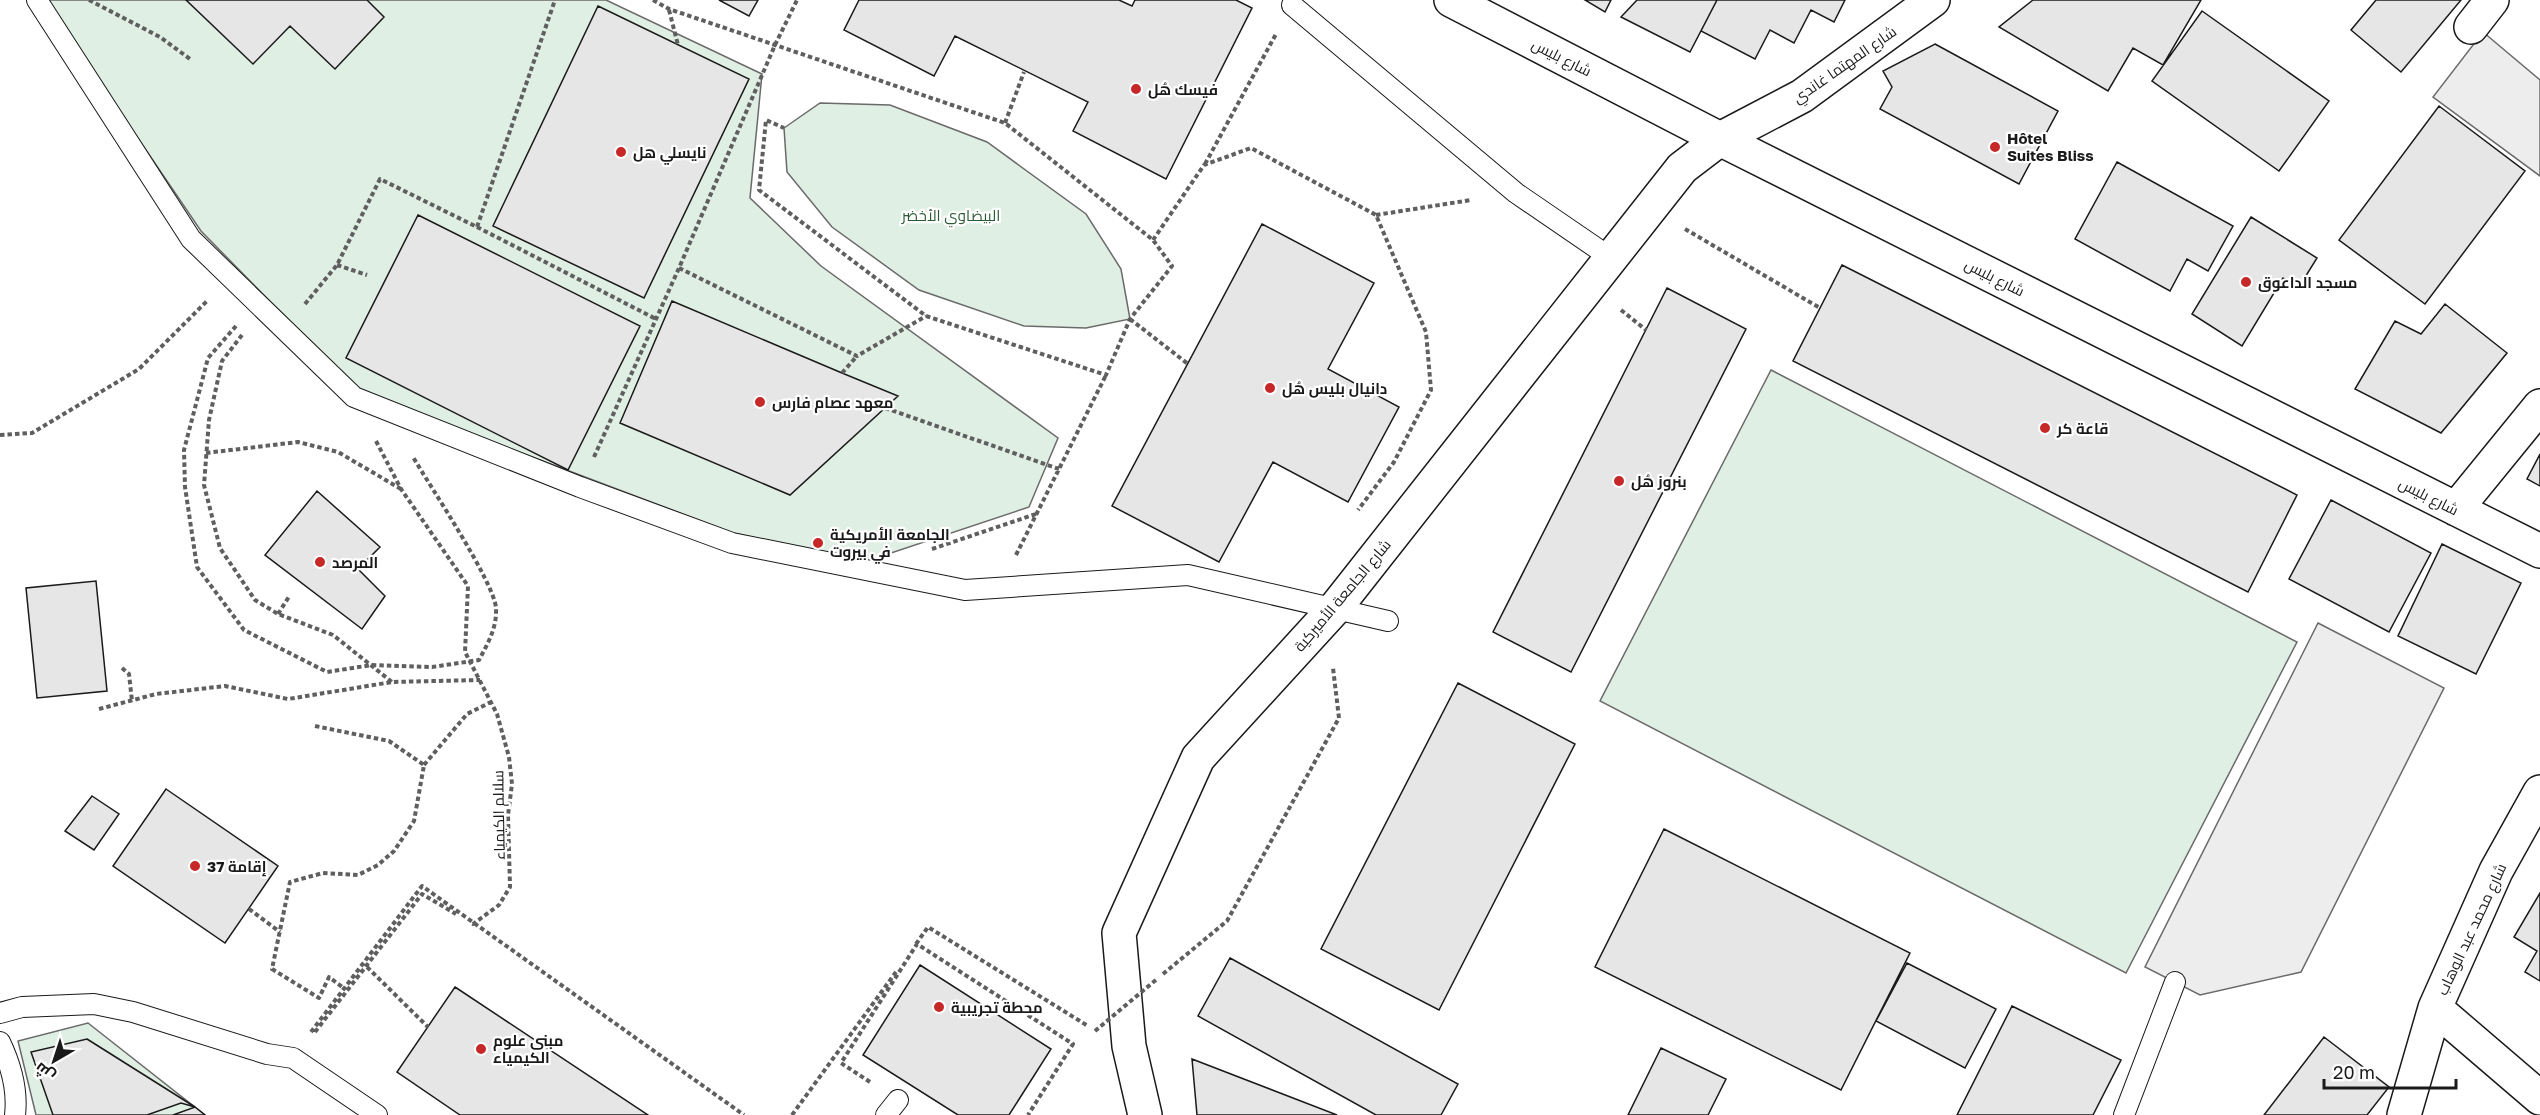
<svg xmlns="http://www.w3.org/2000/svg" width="2540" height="1115" viewBox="0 0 2540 1115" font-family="'Golos Text',Cairo,sans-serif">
<rect width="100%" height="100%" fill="#fff"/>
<path fill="#e0efe3" stroke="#6a6a6a" stroke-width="1.5" d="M44 0H606L762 74 750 198 821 266 1058 438 1029 507 864 562 733 533 358 391 201 231Z
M820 103 890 105 987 142 1086 214 1121 269 1130 319 1086 328 1024 326 919 290 832 227 787 172 784 128Z
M1771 370 2297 642 2126 973 1600 701Z
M88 1023 205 1115H36L18 1041Z"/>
<path fill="#ededed" stroke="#6a6a6a" stroke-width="1.5" d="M2483 32 2540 80V176L2433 97Z
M2318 623 2444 688 2301 972 2200 995 2145 967Z"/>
<path fill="#e6e6e6" stroke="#1a1a1a" stroke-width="1.5" d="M186 0H367L384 17 335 69 290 26 253 64Z
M719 0H758L749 16Z
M859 0H1119L1132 6 1135 0H1236L1252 8 1166 179 1073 131 1088 102 955 36 934 76 844 30Z
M1585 0H1611L1605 12Z
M1637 0H1717L1690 52 1621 17Z
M1717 0H1845L1834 22 1811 10 1794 43 1770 30 1755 59 1701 31Z
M2033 0H2201L2163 65 2133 48 2108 91 1999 27Z
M2376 0H2461L2401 72 2351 30Z
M598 6 749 79 644 298 493 226Z
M2202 11 2329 101 2279 171 2152 81Z
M1935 44 2058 111 2019 184 1880 109 1892 87 1883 71Z
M2439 106 2525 171 2425 304 2339 240Z
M2117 162 2233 226 2208 271 2187 259 2170 291 2075 239Z
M418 215 640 326 568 470 346 358Z
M2251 217 2317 258 2299 287 2283 278 2242 346 2192 314Z
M1262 224 1374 283 1328 369 1399 407 1348 502 1273 462 1219 562 1112 506Z
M1842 265 2297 495 2248 592 1793 361Z
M1667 288 1746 329 1571 672 1493 632Z
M672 301 842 373 898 396 790 495 620 423Z
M2445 304 2507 353 2441 433 2355 389 2395 321 2421 334Z
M2540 454V486L2527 479Z
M317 491 380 547 358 569 385 596 362 629 265 555Z
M2331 500 2431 553 2389 632 2289 579Z
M2442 544 2521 583 2476 674 2398 636Z
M96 581 107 691 37 698 26 588Z
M1458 683 1575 744 1439 1010 1321 949Z
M166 789 278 866 225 943 113 866Z
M92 796 119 814 94 850 65 831Z
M1664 829 1910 953 1841 1090 1595 967Z
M2540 893V981L2525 972 2537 951 2514 937Z
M1230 958 1458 1084 1441 1115H1376L1198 1016Z
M1907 963 1996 1009 1965 1068 1876 1021Z
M920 965 1051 1049 1009 1115H958L863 1055Z
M455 987 648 1115H460L397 1072Z
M2012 1006 2121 1060 2093 1115H1957Z
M2324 1037 2389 1087 2367 1115H2264Z
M87 1039 195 1107 181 1103 147 1115H53L31 1052Z
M1661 1048 1726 1079 1708 1115H1628Z
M1192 1059 1337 1115H1197Z
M195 1107 205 1115H173Z"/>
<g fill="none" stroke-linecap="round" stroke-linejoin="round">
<defs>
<path id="lane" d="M37 0 191 239 354 397 580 487 732 543 965 590 1188 575 1388 621
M1292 5 1516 193 1611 258
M0 1013 22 1007 94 1004 133 1012 267 1054 293 1058 377 1115
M0 1042C11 1065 18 1089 15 1115
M886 1115 898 1100
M2124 1115 2175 982"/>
<path id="street" d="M2471 27 2492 0
M2435 1008 2540 1098
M1145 1115 1129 1046 1119 933 1198 758 1336 607 1682 168 1720 139 1802 96 1933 0
M2404 1115 2435 1008 2496 871 2540 792"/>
<path id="secondary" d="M1451 0 1720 139 2540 551
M2456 509 2540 406"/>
</defs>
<use href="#lane" stroke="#1a1a1a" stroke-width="22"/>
<use href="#street" stroke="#1a1a1a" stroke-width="36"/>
<use href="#secondary" stroke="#1a1a1a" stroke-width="36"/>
<path stroke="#5f5f5f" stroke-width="4" stroke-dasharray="4.5 3" stroke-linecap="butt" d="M89 0 160 37 190 59
M653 0 669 9 1005 123 1153 240 1172 266 1130 319 1106 375 926 316 759 190 766 120 784 128
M669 10 678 45
M1005 123 1024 72
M1205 164 1276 34
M1376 215 1471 200
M477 227 656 319
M1685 229 1820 308
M1153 240 1204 165 1251 148 1376 215 1426 332 1431 390 1394 462 1358 510
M337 265 367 275
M679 268 857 356 926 316
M305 304 337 265 380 179 477 227 555 0
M1621 310 1646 330
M1130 319 1188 364
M236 326 208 358 184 450 185 487 197 567 244 630 327 672 372 665 432 667 479 660C488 643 497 628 496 608 494 582 430 486 413 457
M242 335 222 361 209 420 204 485 220 548 255 600 278 614 333 635 392 682
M842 373 857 356
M885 408 1059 469
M0 435 32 433 139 369 208 300
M376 441 401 489 468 586 465 652 497 714 509 757 512 784 508 815 510 887 499 905 473 924 471 923
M206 453 298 442 338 452 401 489
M594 457 679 268 775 45 797 0
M932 549 1036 514
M1016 555 1106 375
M278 614 290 595
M122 668 129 674 132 701
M99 709 156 694 225 686 288 699 392 682 480 680
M315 726 389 741 424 765 414 821 394 851 378 865 358 875 323 873 290 882 272 969 319 998 329 977 345 989
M424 765 467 714 491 702
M249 909 280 932
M916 944 928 927 1088 1026
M367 967 428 1027
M1163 974 1227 921 1339 718 1333 668
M311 1032 422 886 744 1115
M315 1032 422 894 456 914
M870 1082 841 1063 917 944 1073 1044 1028 1115
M792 1115 896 972"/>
<use href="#lane" stroke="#fff" stroke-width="20"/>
<use href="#street" stroke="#fff" stroke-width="33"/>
<use href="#secondary" stroke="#fff" stroke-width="33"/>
<path stroke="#5f5f5f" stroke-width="4" stroke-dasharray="4.5 3" stroke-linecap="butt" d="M1095 1031 1157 979"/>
</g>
<g fill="#c62828" stroke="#fff" stroke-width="2">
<circle cx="1136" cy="89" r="6"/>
<circle cx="1995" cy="147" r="6"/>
<circle cx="621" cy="152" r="6"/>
<circle cx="2246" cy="282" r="6"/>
<circle cx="1270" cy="388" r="6"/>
<circle cx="760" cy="402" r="6"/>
<circle cx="2045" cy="428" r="6"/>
<circle cx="1619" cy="481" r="6"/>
<circle cx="818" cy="543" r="6"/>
<circle cx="320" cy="562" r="6"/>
<circle cx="195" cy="866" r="6"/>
<circle cx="939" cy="1007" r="6"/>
<circle cx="481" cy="1049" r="6"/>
</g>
<g text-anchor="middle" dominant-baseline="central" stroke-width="4.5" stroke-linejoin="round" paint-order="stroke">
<g font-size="15" fill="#1a1a1a" stroke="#fff">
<text transform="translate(1562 57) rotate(27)">شارع بليس</text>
<text transform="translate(1844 64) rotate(-35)">شارع المهتما غاندي</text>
<text transform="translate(1995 277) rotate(27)">شارع بليس</text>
<text transform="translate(2429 496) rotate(27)">شارع بليس</text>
<text transform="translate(1342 595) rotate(-50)">شارع الجامعة الأميركية</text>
<text transform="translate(498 815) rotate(-91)">سلالم الكيمياء</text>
<text transform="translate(2471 929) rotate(-65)">شارع محمد عبد الوهاب</text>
</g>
<g font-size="15" font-weight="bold" fill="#1a1a1a" stroke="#fff" text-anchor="start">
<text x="1148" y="89">فيسك هُل</text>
<text x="2007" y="138">Hôtel<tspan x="2007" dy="17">Suites Bliss</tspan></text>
<text x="633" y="152">نايسلي هل</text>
<text x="2258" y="282">مسجد الداعوق</text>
<text x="1282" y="388">دانيال بليس هُل</text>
<text x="772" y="402">معهد عصام فارس</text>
<text x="2057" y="428">قاعة كر</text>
<text x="1631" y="481">بنروز هُل</text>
<text x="830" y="534">الجامعة الأمريكية<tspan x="830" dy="17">في بيروت</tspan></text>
<text x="332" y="562">المرصد</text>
<text x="207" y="866">إقامة 37</text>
<text x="951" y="1007">محطة تجريبية</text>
<text x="493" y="1040">مبنى علوم<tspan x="493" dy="17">الكيمياء</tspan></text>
</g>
<g font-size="15" fill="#2b5a34" stroke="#fff">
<text x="951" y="215">البيضاوي الأخضر</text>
</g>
</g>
<g transform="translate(54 1061) rotate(219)" stroke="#ffffff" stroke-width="4.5" paint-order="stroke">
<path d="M0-4.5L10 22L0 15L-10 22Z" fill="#1a1a1a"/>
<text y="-9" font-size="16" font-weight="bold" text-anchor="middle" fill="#1a1a1a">ش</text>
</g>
<path d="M2324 1079v9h132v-9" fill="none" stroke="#1a1a1a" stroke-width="3"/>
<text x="2333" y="1079" font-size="18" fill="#1a1a1a" stroke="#ffffff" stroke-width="4.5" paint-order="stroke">20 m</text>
</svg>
